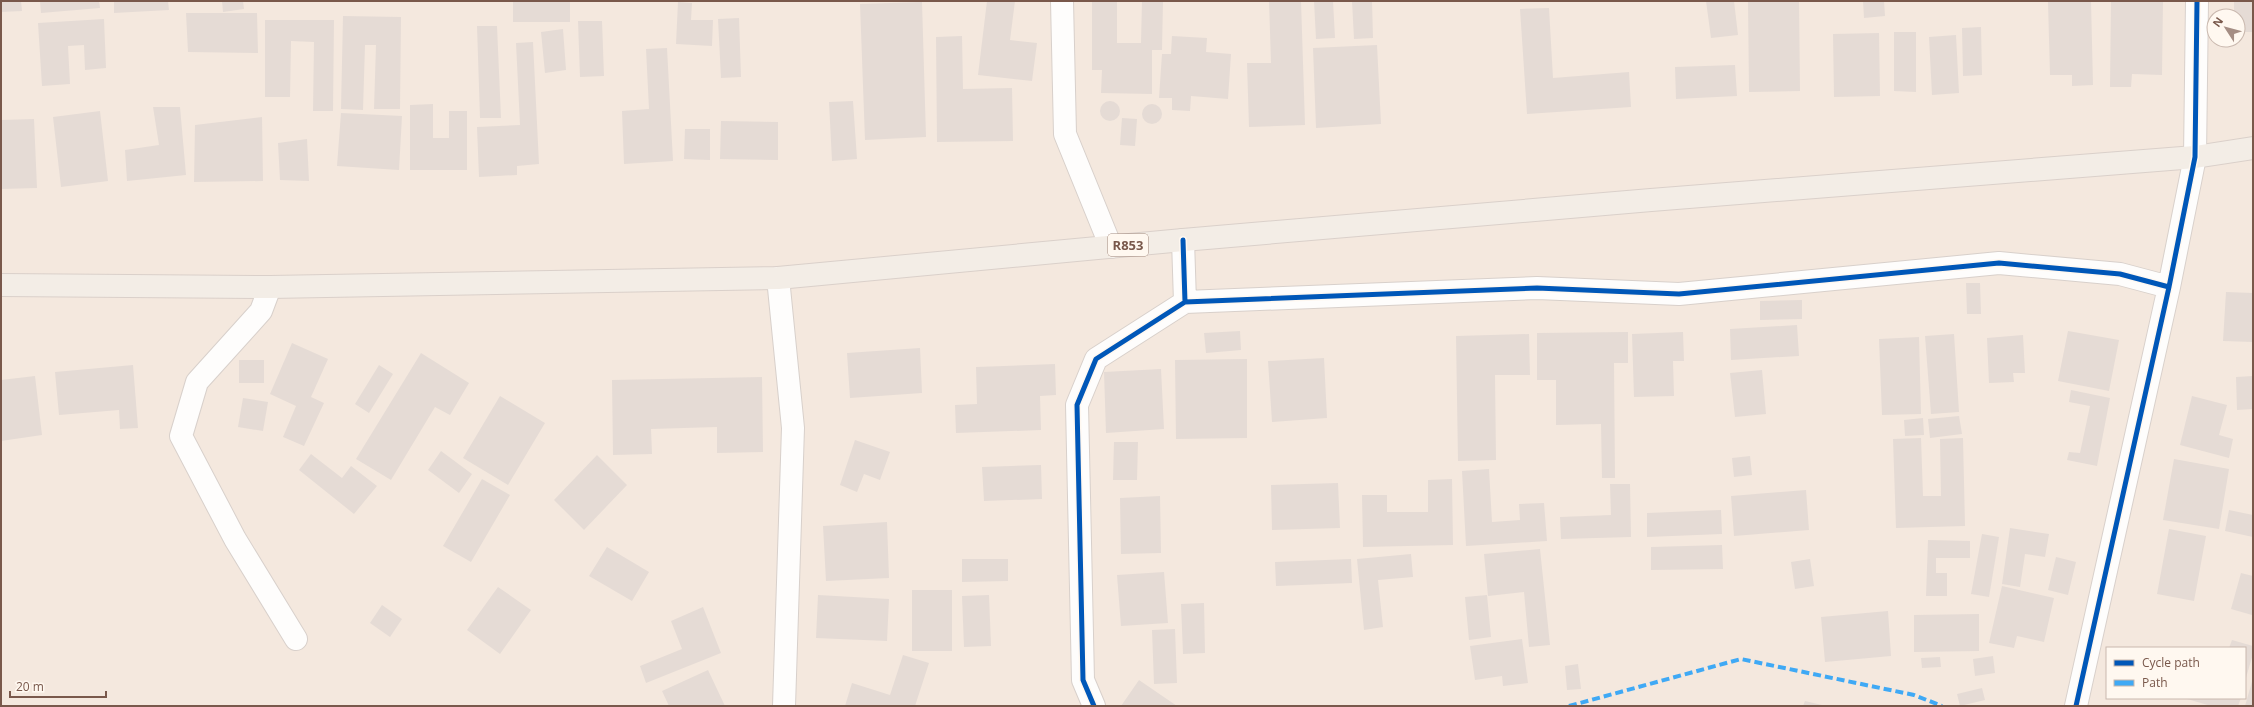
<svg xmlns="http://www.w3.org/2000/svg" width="2254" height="707" viewBox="0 0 2254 707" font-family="'Open Sans',sans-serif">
<rect width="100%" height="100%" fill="#f8f3ee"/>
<path fill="#f4e8de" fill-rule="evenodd" d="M1 1H2253V706H1ZM2214 16H2238V40H2214ZM2107 648H2245V698H2107Z"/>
<path fill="#e5dbd5" d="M1 1H21L22 11 1 12Z
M40 1H99L100 8 41 13Z
M114 1H168L169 10 114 13Z
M222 1H243L244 9 223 12Z
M513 1H570V22H513Z
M987 1H1015L1010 40 1037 43 1032 81 978 75Z
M1092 1H1117V43H1141L1142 1H1163L1162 50H1152V94L1101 93 1102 70H1092Z
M1269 1H1301L1305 125 1249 127 1247 63H1271Z
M1314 1H1333L1335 38 1316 39Z
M1352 1H1372L1373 38 1354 39Z
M1706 1H1734L1738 35 1711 38Z
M1748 1H1799L1800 91 1749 92Z
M1863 1H1884L1885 16 1864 18Z
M2091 1 2093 85 2072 86V75H2050L2048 2Z
M2111 1H2163L2162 75 2132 74 2131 87H2110Z
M2234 1H2253V32H2238V16H2234Z
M678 2 692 3 691 20H713L712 46 676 44Z
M922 2 926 137 865 140 860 4Z
M1549 8 1553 78 1629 72 1631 107 1527 114 1520 9Z
M186 13H257L258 53 188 52Z
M343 16 401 17 400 109H374L376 45H365L363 110 341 109Z
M739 18 741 77 721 78 718 19Z
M104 19 106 68 85 70 84 45 68 46 70 84 42 86 38 23Z
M265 20H334L333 111H313L314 42 291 41 290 97H265Z
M578 21H602L604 76 580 77Z
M477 26H497L501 118H480Z
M1981 27 1982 75 1963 76 1962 28Z
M563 29 566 70 545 73 541 32Z
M1894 32H1916V92L1894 91Z
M1879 33 1880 96 1834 97 1833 34Z
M1956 35 1959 93 1932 95 1929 37Z
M962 36 963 89 1012 88 1013 141 937 142 936 37Z
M1172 36 1207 38 1206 52 1231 54 1228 99 1191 96 1190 111 1172 110V98H1159L1162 54H1171Z
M533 42 539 164 517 166V175L479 177 477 127 520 125 516 43Z
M1377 45 1381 124 1316 128 1313 48Z
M667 48 673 161 624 164 622 111 649 109 646 49Z
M1735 65 1737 96 1676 99 1675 67Z
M853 101 857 159 832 161 829 102Z
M1100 111a10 10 0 1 1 20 0a10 10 0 1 1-20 0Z
M1142 114a10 10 0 1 1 20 0a10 10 0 1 1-20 0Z
M433 104V138H449V111H467V170H410V105Z
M153 107H180L186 175 127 181 125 150 159 145Z
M100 111 108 181 61 187 53 117Z
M341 113 402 116 399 170 337 166Z
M262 117 263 181 194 182 195 125Z
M1122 118 1137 119 1135 146 1120 145Z
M34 119 37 188 1 189V120Z
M721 121 778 122V160L720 159Z
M685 129H710V160L684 159Z
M307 139 309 181 280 180 278 143Z
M1966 283H1980L1981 314H1967Z
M2226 292 2253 293V342L2223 341Z
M1802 300V319L1760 320V301Z
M1797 325 1799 356 1731 360 1730 329Z
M1240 331 1241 350 1206 353 1204 333Z
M2068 331 2119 340 2109 391 2058 381Z
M1628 332V363H1614L1615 478H1602L1601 424 1556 425V380H1537V333Z
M1683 332 1684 361H1673L1674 396 1634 397 1632 334Z
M1529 334 1530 375H1495L1496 460 1458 461 1456 336Z
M1954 334 1959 412 1931 414 1925 336Z
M2023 335 2025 373H2013L2014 382 1989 383 1987 338Z
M1919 337 1921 414 1882 415 1879 339Z
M292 343 328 359 311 397 324 403 304 446 283 437 296 406 270 394Z
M920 348 922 393 850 398 847 353Z
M421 353 469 383 450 415 435 407 391 480 356 459Z
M1324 358 1327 418 1272 422 1268 361Z
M1247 359V438L1176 439 1175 360Z
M239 360H264V383H239Z
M1055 364 1056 395 1040 396 1041 430 956 433 955 405 977 404 976 367Z
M133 365 138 428 120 429 119 410 59 415 55 372Z
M379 365 393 374 369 413 355 404Z
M1161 369 1164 429 1106 433 1104 372Z
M1762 370 1766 414 1735 417 1730 373Z
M35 376 42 435 1 441V380Z
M2253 376V409L2237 410 2236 377Z
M762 377 763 452 717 453V427L651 429 652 454 613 455 612 380Z
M2071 390 2110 398 2097 466 2067 460 2069 452 2080 453 2090 406 2069 402Z
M500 396 545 423 508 485 463 458Z
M2192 396 2227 405 2219 435 2233 439 2229 458 2180 445Z
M243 398 268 402 263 431 238 427Z
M1959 416 1962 434 1930 438 1928 419Z
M1923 418 1924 435 1905 436 1904 420Z
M1921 438 1923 496H1941L1940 439 1963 438 1965 526 1896 528 1893 439Z
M855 440 890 452 880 480 864 474 857 492 840 485Z
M1114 442H1138L1137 480H1113Z
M441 451 472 474 459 493 428 470Z
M311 454 342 478 351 466 377 486 354 514 299 470Z
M597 455 627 485 584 530 554 500Z
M1750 456 1752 475 1734 477 1732 458Z
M2174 459 2229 469 2219 529 2163 520Z
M1041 465 1042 499 984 501 982 467Z
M1489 469 1492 522 1520 520 1519 504 1544 503 1547 541 1466 546 1462 471Z
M482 479 510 495 471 562 443 546Z
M1452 479 1453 545 1363 547 1362 495H1387V512H1428V480Z
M1338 483 1340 528 1272 530 1271 485Z
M1610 484H1630L1631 537 1561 539 1560 517 1611 515Z
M1806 490 1809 530 1734 536 1731 496Z
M1160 496 1161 553 1121 554 1120 498Z
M1721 510 1722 534 1647 537V513Z
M2229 510 2253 515V537L2225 531Z
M887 522 889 578 826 581 823 526Z
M2010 528 2049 534 2045 557 2025 554 2020 587 2002 584Z
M2169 529 2206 536 2194 601 2157 594Z
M1982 534 1999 537 1989 597 1971 594Z
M1928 540 1970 541V558H1936V573H1947V596H1926Z
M1722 545 1723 569 1651 570V547Z
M607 547 649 572 632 601 589 576Z
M1540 549 1550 645 1529 647 1524 592 1488 596 1484 554Z
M1411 554 1413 577 1378 580 1383 627 1364 630 1357 559Z
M2056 557 2076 562 2068 595 2048 590Z
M962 559H1008V581L962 582Z
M1351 559 1352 583 1276 586 1275 562Z
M1810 559 1814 586 1795 589 1791 562Z
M1164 572 1168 623 1121 626 1117 575Z
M2241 573 2253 576 2252 615 2231 609Z
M2002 586 2054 598 2044 642 2017 636 2014 648 1989 643Z
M498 587 531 610 500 654 467 630Z
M912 590H952V651H912Z
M818 595 889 599 887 641 816 638Z
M989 595 991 646 964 647 962 596Z
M1487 595 1491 637 1469 640 1465 597Z
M1204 603 1205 653 1183 654 1181 604Z
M382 605 402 619 390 637 370 623Z
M703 607 721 653 646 683 640 666 682 649 671 621Z
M1888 611 1891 656 1825 662 1821 617Z
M1979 614V651L1914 652V615Z
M1175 629 1177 683 1154 684 1152 630Z
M1522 639 1528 683 1503 686 1502 676 1475 680 1470 646Z
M2232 640 2253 646V654L2245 681V648H2229Z
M903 655 929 663 915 706H845L852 683 890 695Z
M1993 656 1995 673 1975 676 1973 659Z
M1940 657 1941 667 1922 668 1921 658Z
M1578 664 1581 689 1567 690 1565 666Z
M708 670 725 706H669L662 691Z
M2253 678V706H2245Z
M1139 680 1177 706H1121Z
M1982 688 1985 700 1960 706 1957 694Z
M2184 698H2241L2238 706H2211Z
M1805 701 1822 705V706H1803Z"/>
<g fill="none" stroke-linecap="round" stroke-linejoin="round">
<defs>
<path id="minor" d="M1062 1 1065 134 1111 247
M778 278 793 428 784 706
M270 287 261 311 197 382 181 436 235 539 296 639
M1185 302 1537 288 1679 294 1999 263 2120 274 2169 287
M1094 706 1083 680 1077 405 1096 359 1185 302 1183 240
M2076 706 2169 287 2195 157 2197 1"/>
<path id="primary" d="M1 285 270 287 778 278 1183 240 1651 200 2195 157 2253 148"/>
</defs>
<use href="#minor" stroke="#d8d0cb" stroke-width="24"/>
<use href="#primary" stroke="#dad0ca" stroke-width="24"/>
<use href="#minor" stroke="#fefdfc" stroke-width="22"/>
<use href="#primary" stroke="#f3ede6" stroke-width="22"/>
<path stroke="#3fa9f5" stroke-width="4" stroke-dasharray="8 4" stroke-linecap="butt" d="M1569 706 1741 659 1914 695 1942 706"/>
<defs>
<path id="cycleway" d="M1185 302 1537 288 1679 294 1999 263 2120 274 2169 287
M1094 706 1083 680 1077 405 1096 359 1185 302 1183 240
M2076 706 2169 287 2195 157 2197 1"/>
</defs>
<use href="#cycleway" stroke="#fff8f0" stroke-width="8"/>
<use href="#cycleway" stroke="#0057b8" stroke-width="5"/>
</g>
<g text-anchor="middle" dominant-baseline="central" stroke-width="3" stroke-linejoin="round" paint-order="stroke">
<rect fill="#fff8f0" stroke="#a1887c" stroke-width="1" x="1108" y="234" width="40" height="22" rx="3"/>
<g font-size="13" font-weight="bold" fill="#79584b">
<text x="1128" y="245">R853</text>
</g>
</g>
<rect width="2254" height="707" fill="none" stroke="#79584b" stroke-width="4"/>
<rect x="2106" y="647" width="140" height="52" fill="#fff8f0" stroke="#c9b8ae"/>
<rect x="2114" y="660" width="20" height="6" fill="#0057b8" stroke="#c9b8ae"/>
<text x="2142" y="667" font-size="12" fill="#79584b">Cycle path</text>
<rect x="2114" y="680" width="20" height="6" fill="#3fa9f5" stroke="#c9b8ae"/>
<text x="2142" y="687" font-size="12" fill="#79584b">Path</text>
<g transform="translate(2226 28) rotate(306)"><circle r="19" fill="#fff8f0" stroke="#c9b8ae"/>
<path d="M0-3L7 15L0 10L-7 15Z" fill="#a58e84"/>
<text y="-6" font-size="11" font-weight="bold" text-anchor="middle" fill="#79584b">N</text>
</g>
<path d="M10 691v6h96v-6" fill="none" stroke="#79584b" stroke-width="2"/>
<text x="16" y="691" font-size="12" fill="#79584b" stroke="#fff8f0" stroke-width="3" paint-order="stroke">20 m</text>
</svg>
